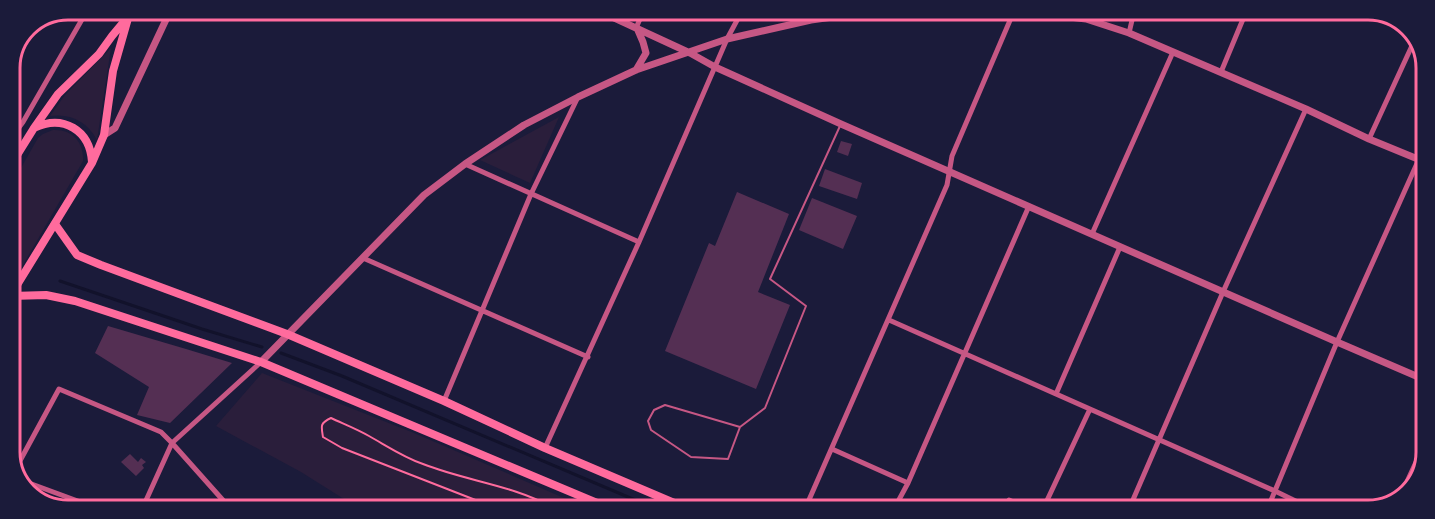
<svg xmlns="http://www.w3.org/2000/svg" width="1435" height="519" viewBox="0 0 1435 519" font-family="'Roboto Condensed',sans-serif">
<rect width="100%" height="100%" fill="#1b1b3a"/>
<path fill="#2a1e3b" d="M111 48 97 140C87 121 70 113 50 116L65 95Z
M559 117 530 183 480 160Z
M53 130C72 129 84 142 83 161L16 277 9 284V189L38 138 43 134Z
M262 373 414 433 587 508H415L405 504 344 499 301 472 216 426Z"/>
<g fill="none" stroke-linecap="round" stroke-linejoin="round">
<path stroke="#12122b" stroke-width="3" d="M60 281 202 329 262 347
M281 353 342 376 654 508"/>
</g>
<path fill="#542f53" d="M841 141 852 144 848 156 837 152Z
M825 169 862 183 857 199 819 186Z
M737 192 789 214 758 292 790 305 756 389 665 351 709 243 715 246Z
M812 198 857 216 843 249 799 230Z
M108 326 186 349 232 363 170 423 137 415 149 387 95 353Z
M130 454 138 462 141 458 146 462 142 465 144 468 136 476 121 462Z"/>
<g fill="none" stroke-linecap="round" stroke-linejoin="round">
<path stroke="#ff6b9d" stroke-width="2" d="M496 508 342 448 323 437C321 426 320 423 331 418 344 424 357 429 369 436 387 446 403 457 423 464 466 481 513 485 554 508"/>
<path stroke="#c65784" stroke-width="2" d="M740 427 728 459 691 457 651 430 648 421 654 410 665 405 740 427 765 408 806 306 770 279 840 126"/>
<path stroke="#c65784" stroke-width="5" d="M1369 12 1413 31
M636 28 644 10
M1129 33 1134 12
M1221 72 1246 12
M1369 139 1416 37
M9 141 23 122 88 9
M465 164 639 242
M1092 234 1173 52
M363 258 588 357
M889 320 1275 491 1314 510
M1056 394 1120 247
M444 401 531 194 578 97
M545 448 639 242 727 39 742 11
M832 449 908 483
M15 470 59 389 161 432 172 443 229 507
M18 479 94 507
M1399 499 1423 447
M896 504 906 509
M143 507 172 443 261 362
M805 509 947 185 952 156 1014 11
M894 509 908 483 1029 206
M1005 509 1009 500 1029 509
M1043 509 1090 409
M1129 509 1223 292 1306 109
M1267 510 1337 342 1419 159"/>
<path stroke="#c65784" stroke-width="7" d="M597 10 690 53 715 67 841 124 1337 342 1423 379
M1020 11 1086 19 1129 33 1306 109 1369 139 1425 162
M636 70 646 53 643 42 637 28
M104 135 115 128 171 9
M261 362 424 195 465 164 524 125 578 97 636 70 727 39 811 20 876 11"/>
<path stroke="#ff6b9d" stroke-width="8" d="M55 224 77 255 101 265 287 334 444 401 545 448 686 508
M11 296 46 295 75 301 261 362 609 508"/>
<path stroke="#ff6b9d" stroke-width="8" d="M34 128C63 114 90 130 92 162
M9 168 34 128 58 94 99 54 112 36 127 18
M9 298 92 163 104 135 113 71 129 15 132 9"/>
</g>
<path d="M0 0H1435V519H0ZM68 20H1368A48 48 0 0 1 1416 68V452A48 48 0 0 1 1368 500H68A48 48 0 0 1 20 452V68A48 48 0 0 1 68 20Z" fill="#1b1b3a" fill-rule="evenodd"/>
<path fill="none" stroke="#ff6b9d" stroke-width="3" d="M68 20H1368A48 48 0 0 1 1416 68V452A48 48 0 0 1 1368 500H68A48 48 0 0 1 20 452V68A48 48 0 0 1 68 20Z"/>
</svg>
